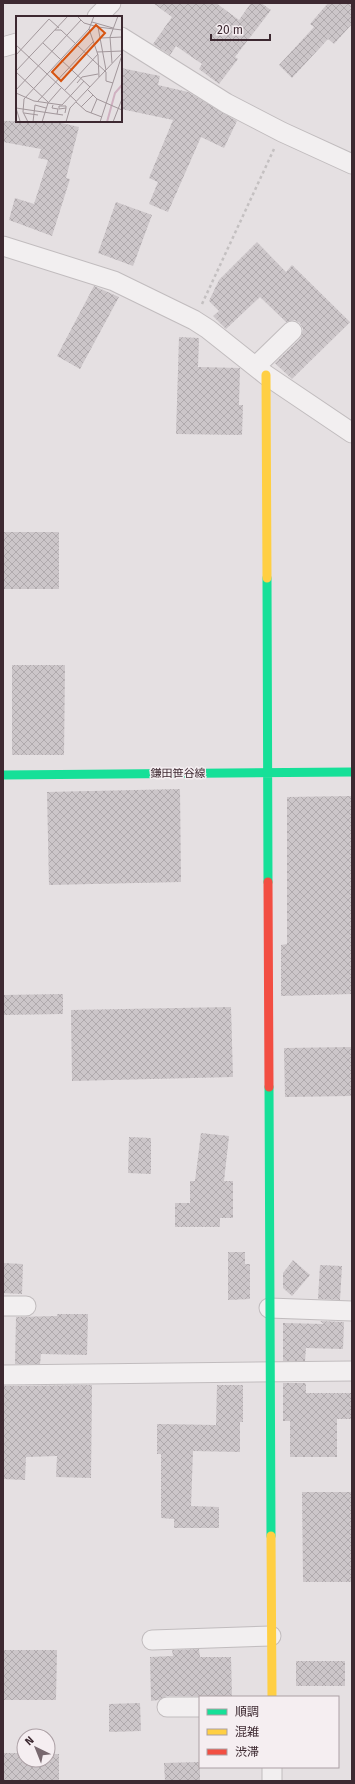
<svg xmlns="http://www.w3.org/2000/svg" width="355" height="1784" viewBox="0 0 355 1784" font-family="'Fira Sans','Noto Sans JP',sans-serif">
<defs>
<pattern id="building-cross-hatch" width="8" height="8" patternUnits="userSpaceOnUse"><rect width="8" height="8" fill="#ccc6c9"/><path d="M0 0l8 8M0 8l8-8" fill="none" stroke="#b0aaad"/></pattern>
</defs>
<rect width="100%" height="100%" fill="#e5e0e2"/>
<path fill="url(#building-cross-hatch)" d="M153 3H216L239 20 251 3H261L271 10 235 57 238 59 219 84 199 69 202 64 176 46 170 55 153 44 172 17Z
M328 3H352V24L334 44 328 39 292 78 279 65 314 27 310 24Z
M121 68 160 76 158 85 188 92 237 121 224 148 201 137 168 212 149 204 158 182 149 178 173 120 121 109Z
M3 121H53L79 127 66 178 70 179 52 236 9 220 15 198 34 204 48 160 38 158 41 149 3 142Z
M116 202 152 215 133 266 98 253Z
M257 242 286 272 292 265 350 322 292 379 275 363 300 339 302 334 303 329 300 323 295 320 286 322 260 297 226 329 213 316 219 311 209 301 219 280Z
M94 286 119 297 80 369 57 356Z
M179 337 199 338 198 367 240 368 239 405H243L242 435 176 434Z
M3 532H59V589H3Z
M12 665H65L64 755H12Z
M180 789 181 882 49 885 47 792Z
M352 796V994L281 996V945L287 944V797Z
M63 994V1014L3 1015V995Z
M231 1007 233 1077 72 1081 71 1010Z
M352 1047V1096L285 1097 284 1048Z
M201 1133 229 1136 224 1181H233V1218H220V1227H175V1203H190V1181H195Z
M129 1137 151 1138V1174L128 1173Z
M228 1252H245V1264H250V1299L228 1300Z
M293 1260 310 1275 292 1296 283 1288V1273Z
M3 1263 23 1264 22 1294 3 1293Z
M320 1265 342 1266 340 1300 318 1299Z
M57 1314H88L87 1355 41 1354 40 1364H15L16 1317 57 1316Z
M320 1321 344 1322 343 1349 306 1348 305 1361H283V1323L324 1324Z
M283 1383H304L306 1384V1393H352V1419H337V1457H290V1421H283Z
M92 1385 91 1478 56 1477 57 1456 26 1457 25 1480 3 1479V1386Z
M217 1385H243V1422H240V1452L193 1451 191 1506 219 1507V1528H174V1519L161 1518V1454H157V1424L216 1425Z
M302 1492H352V1582H303Z
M199 1649 200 1657H231L232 1697 167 1696 158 1700 151 1701 150 1657 173 1656 172 1650Z
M3 1650H57L56 1700H3Z
M296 1661H345V1686H296Z
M140 1703 141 1731 109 1732V1704Z
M3 1753H24V1760H48V1754H59V1781H3Z
M200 1762V1781H165L164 1763Z"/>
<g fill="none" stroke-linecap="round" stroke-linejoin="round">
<defs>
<path id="street" d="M97 17 111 3
M121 37 226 103 282 132 352 164
M3 47 17 43
M3 246 114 281 194 320 208 329 266 375 352 433
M256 366 292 331
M3 1306H26
M269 1308 352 1311
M3 1375 352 1371
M152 1640 271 1636
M167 1707H200
M272 1767V1781"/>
</defs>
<use href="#street" stroke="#c1bcbe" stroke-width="21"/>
<path stroke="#c4c0c1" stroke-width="2.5" stroke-dasharray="3 3" stroke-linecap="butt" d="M202 304 274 149"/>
<use href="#street" stroke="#f2eff0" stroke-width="19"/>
<path stroke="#16e098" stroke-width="9" d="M267 578 268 882
M3 775 352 772
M269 1087 271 1536"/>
<path stroke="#ffcf43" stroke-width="9" d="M266 375 267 578
M271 1536 272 1697"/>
<path stroke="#f24e42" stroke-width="9" d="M268 882 269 1087"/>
</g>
<g text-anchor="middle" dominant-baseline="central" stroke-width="3" stroke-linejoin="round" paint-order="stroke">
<g font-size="11" fill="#3d2931" stroke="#f5eef1">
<text x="178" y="773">鎌田笹谷線</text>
</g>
</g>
<g transform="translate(16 16)">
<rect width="106" height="106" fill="#e5e0e2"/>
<path fill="none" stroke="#cfb0c0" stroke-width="2" d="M91 106 99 77 106 69"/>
<path fill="none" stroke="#a2979b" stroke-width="1" d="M61 0 68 7 82 11 106 14M76 6 97 12M82 11 90 54M73 13 82 39 83 61M39 14H45L77 44 90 56V65L97 67M85 22 106 21M27 27 74 71M0 29 60 85M81 36 106 35M0 39 33 3 43 12M96 47 94 21 102 0M0 55 52 0M0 56 32 86M61 67 66 61 82 58M0 74 65 4M49 74 82 38M72 74 81 83 106 94M0 77 18 85 46 89 68 65M21 86 78 25M60 86 70 95 86 101M37 89 36 92 42 93 41 98M65 91 77 79M0 92 47 99M0 92 4 105M8 97 22 99M49 97 50 92V90H43V93L50 92M75 97 81 83M12 106 7 96 8 83 73 13 78 0M17 106 19 89 30 92M26 106 32 87 46 71M50 106 54 92 106 37M84 106 106 39M97 106 106 83"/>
<path fill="#d75410" fill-opacity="0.15" stroke="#d75410" stroke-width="2" d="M80 9 89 17 45 65 36 56Z"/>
<rect width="106" height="106" fill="none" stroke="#3d2931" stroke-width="2"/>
</g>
<rect width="355" height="1784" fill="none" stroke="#3d2931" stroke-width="8"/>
<rect x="199" y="1696" width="140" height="72" fill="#f5eef1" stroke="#ab9fa4"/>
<rect x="207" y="1709" width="20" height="6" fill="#16e098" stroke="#ab9fa4"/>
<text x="235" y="1716" font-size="12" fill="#3d2931">順調</text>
<rect x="207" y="1729" width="20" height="6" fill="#ffcf43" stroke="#ab9fa4"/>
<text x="235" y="1736" font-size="12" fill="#3d2931">混雑</text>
<rect x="207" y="1749" width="20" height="6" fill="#f24e42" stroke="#ab9fa4"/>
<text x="235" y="1756" font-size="12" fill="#3d2931">渋滞</text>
<g transform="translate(36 1748) rotate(317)"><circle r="19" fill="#f5eef1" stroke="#ab9fa4"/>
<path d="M0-3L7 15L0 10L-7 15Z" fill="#78696f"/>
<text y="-6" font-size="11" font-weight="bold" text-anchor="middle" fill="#3d2931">N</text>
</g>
<path d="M211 34v6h59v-6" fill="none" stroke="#3d2931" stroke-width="2"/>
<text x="217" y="34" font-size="12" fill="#3d2931" stroke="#f5eef1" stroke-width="3" paint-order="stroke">20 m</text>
</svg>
